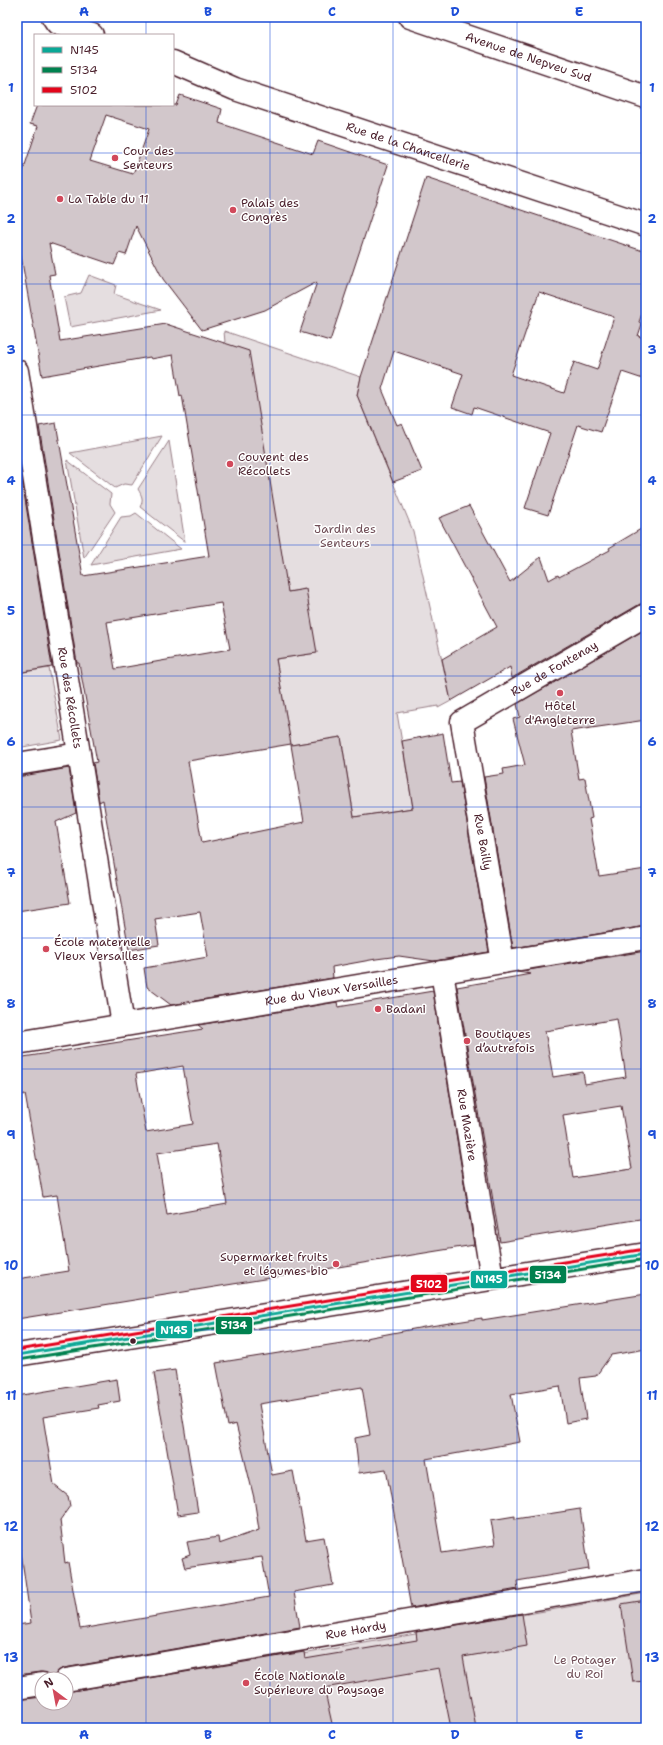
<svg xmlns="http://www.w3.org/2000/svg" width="663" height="1745" viewBox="0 0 663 1745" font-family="'Shantell Sans',sans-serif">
<rect width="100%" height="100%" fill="#fff"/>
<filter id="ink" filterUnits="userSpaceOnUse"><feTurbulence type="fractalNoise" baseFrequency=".025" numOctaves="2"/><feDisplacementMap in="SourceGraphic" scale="8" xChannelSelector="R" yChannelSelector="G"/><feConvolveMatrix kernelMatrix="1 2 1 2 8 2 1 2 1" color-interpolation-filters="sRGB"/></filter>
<g filter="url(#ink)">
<path fill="#e5dee0" stroke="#987e86" d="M89 275 116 285 114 294 161 310 70 327 64 297 81 293Z
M224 331 361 377 357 395 413 531 451 701 438 708V706L397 713 413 808 354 817 341 737 291 745 276 659 316 653 305 589 288 592 225 343Z
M162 436 132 485 124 484 115 488 70 453Z
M169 441 185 542 140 507C144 500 142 496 138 489Z
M67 460 111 494 110 504 115 512 84 558Z
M136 513 181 549 91 565 121 517 131 516Z
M49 668 62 740 17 748V673Z
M646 1593V1728H189L179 1676Z"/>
<path fill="#d2c7cb" stroke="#4a1f2b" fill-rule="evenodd" d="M180 95 222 109 219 123 313 154 318 141 388 165 330 341 300 332 317 282 265 310 202 330 163 279 136 226 126 255 119 253 114 265 49 243 55 274 49 275 60 341 166 324 249 351 288 592 306 589 317 653 276 659 291 744 188 761 202 843 304 822 291 745 341 737 354 817 413 808 402 741 443 733 451 783 460 782 489 952 434 961 399 956 376 959 332 967 333 978 171 1005 147 987 144 968 208 957 200 912 155 919 159 945 129 950 103 800 99 802 93 763 97 762 79 663H77L39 426 56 423 83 576 209 556 182 395 180 396 173 355 151 359 150 357 42 376 17 233V174H22L38 126 30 124 37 105H176ZM106 115 149 129 133 174 90 161ZM221 603 230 649 115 669 107 622Z
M426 178 646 252V302L639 322 642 324 638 336 646 339V380L622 372 601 432 578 425 548 515 525 508 550 433 474 407 472 414 452 407 463 374 394 351 382 389 397 425 402 423 422 471 393 482 357 395 361 377ZM539 292 614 317 597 370 574 362 564 393 511 375Z
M17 449 52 667 17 673Z
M469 506 510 582 541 557 549 580 558 575 559 577 610 550 609 548 646 526V603L640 604 512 678 510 667 451 701 442 659 497 627 439 518Z
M646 629V720L571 731 579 779 585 778 592 818 589 819 599 876 646 869V926L513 948 484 777 504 774 503 769 525 765 513 719 520 717 517 704Z
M69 768 76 813 56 822 70 903 17 911V777Z
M646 951V1218L500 1242 457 987 531 974 516 972ZM617 1019 626 1077 585 1084 583 1072 553 1077 545 1031ZM621 1106 632 1169 573 1178 563 1115Z
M433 991 474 1245 17 1319V1279L69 1271 57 1195 43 1197 25 1094 17 1096V1058L203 1029 198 1025 337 1002 338 1007ZM183 1066 193 1124 146 1132 136 1074ZM217 1144 227 1204 167 1215 157 1153Z
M646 1294V1349L611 1355 596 1376 580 1378 586 1419 566 1423 560 1386 511 1394 520 1442 426 1459 442 1553 495 1545 491 1520 515 1516V1519L580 1509 589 1569 517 1581 518 1589 411 1608 386 1469 359 1473 355 1438 370 1435 362 1387 259 1404 272 1475 293 1471 306 1540 324 1537 333 1585 294 1592 300 1627 64 1668 58 1671 54 1679 47 1673 40 1672 17 1675V1625L31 1623 20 1545H17V1396L117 1379 120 1401 98 1405 99 1408 43 1417 54 1485 68 1496 70 1506 60 1520 65 1563 68 1562 80 1629 269 1597 262 1557 185 1568 182 1558 190 1555 187 1542 218 1537 219 1544 259 1530 254 1498 236 1424 228 1426 216 1363 367 1339 366 1338 424 1327 482 1318V1320Z
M175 1370 198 1512 178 1515 154 1373Z
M646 1600V1681L633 1682 621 1604Z
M522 1614 527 1646 463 1657 476 1728H451L439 1668 324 1688 333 1728H17V1700L42 1697V1703H66V1692L304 1652 305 1659 417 1640 416 1632Z"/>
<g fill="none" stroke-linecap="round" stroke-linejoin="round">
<defs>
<g id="minor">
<path d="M53 17 57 23 92 35"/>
<path id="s1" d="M173 62 235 89 646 225"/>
<path id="s2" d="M17 371 123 1025"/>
<path d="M17 764 79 754"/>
<path id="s3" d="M503 962 462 722 646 615"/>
<path id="s4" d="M442 972 492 1278"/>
<path id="s5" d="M17 1043 646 938"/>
<path id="s6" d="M66 1680 646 1580"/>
<path d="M17 1688 42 1684"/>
</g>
<g id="secondary">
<path id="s7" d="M410 17 646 97"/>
</g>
<path id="primary" d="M17 1355 646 1254"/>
</defs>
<use href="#minor" stroke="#4a1f2b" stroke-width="25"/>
<use href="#secondary" stroke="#4a1f2b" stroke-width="25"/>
<use href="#primary" stroke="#4a1f2b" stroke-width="25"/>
<use href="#minor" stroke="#fff" stroke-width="22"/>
<use href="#secondary" stroke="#fff" stroke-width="22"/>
<use href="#primary" stroke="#fff" stroke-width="22"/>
<defs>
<path id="bus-1" d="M17 1355 646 1254"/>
<path id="bus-2" d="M18 1360 646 1259"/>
<path id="bus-3" d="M17 1350 645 1249"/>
</defs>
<use href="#bus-1" stroke="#fff" stroke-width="6"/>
<use href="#bus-2" stroke="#fff" stroke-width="6"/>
<use href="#bus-3" stroke="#fff" stroke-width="6"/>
<use href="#bus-1" stroke="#0aa896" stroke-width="3"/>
<use href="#bus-2" stroke="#00814f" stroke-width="3"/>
<use href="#bus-3" stroke="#e3051b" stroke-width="3"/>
</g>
</g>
<path fill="none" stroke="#1d4ed8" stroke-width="1" stroke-opacity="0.55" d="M146 17V35M270 17V1728M393 17V1728M517 17V1728M146 105V1728M17 153H646M17 284H646M17 415H646M17 545H646M17 676H646M17 807H646M17 938H646M17 1069H646M17 1200H646M17 1330H646M17 1461H646M17 1592H646"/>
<g fill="#d1495b" stroke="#fff" stroke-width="1.5">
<circle cx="115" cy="158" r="4"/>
<circle cx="60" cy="199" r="4"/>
<circle cx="233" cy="210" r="4"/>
<circle cx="230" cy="464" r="4"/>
<circle cx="560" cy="693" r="4"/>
<circle cx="46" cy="949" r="4"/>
<circle cx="378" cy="1009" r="4"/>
<circle cx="467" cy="1041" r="4"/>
<circle cx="336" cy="1264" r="4"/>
<circle cx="246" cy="1683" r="4"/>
</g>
<circle fill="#4a1f2b" stroke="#fff" stroke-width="1.5" cx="133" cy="1341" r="3.5"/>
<g text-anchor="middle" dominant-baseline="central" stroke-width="3" stroke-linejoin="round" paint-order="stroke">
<g font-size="12" fill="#4a1f2b" stroke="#fff">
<text stroke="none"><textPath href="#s7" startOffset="125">Avenue de Nepveu Sud</textPath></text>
<text stroke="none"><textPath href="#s1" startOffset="250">Rue de la Chancellerie</textPath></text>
<text stroke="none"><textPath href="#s3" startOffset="350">Rue de Fontenay</textPath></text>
<text stroke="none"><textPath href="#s2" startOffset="331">Rue des Récollets</textPath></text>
<text transform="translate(483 842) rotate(80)">Rue Bailly</text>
<text stroke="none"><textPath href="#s5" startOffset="319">Rue du Vieux Versailles</textPath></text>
<text stroke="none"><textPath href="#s4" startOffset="155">Rue Mazière</textPath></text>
<text stroke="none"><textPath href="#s6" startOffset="294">Rue Hardy</textPath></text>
</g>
<g font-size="12" fill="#4a1f2b" stroke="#fff" text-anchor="start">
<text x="123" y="151">Cour des<tspan x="123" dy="14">Senteurs</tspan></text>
<text x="68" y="199">La Table du 11</text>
<text x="241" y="203">Palais des<tspan x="241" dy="14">Congrès</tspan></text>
<text x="238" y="457">Couvent des<tspan x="238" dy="14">Récollets</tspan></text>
<text x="560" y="706" text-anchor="middle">Hôtel<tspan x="560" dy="14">d'Angleterre</tspan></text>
<text x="54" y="942">École maternelle<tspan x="54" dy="14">Vieux Versailles</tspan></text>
<text x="386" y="1009">Badani</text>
<text x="475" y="1034">Boutiques<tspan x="475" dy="14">d’autrefois</tspan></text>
<text x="328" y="1257" text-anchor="end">Supermarket fruits<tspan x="328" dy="14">et légumes bio</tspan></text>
<text x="254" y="1676">École Nationale<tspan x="254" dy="14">Supérieure du Paysage</tspan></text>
</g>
<g font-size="12" fill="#714f58" stroke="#fff">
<text x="345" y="529">Jardin des<tspan x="345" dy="14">Senteurs</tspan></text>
<text x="585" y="1660">Le Potager<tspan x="585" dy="14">du Roi</tspan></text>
</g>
</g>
<g stroke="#fff" stroke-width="1.5">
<rect x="529" y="1265" width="38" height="19" rx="4" fill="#00814f"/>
<rect x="470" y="1270" width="38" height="19" rx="4" fill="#0aa896"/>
<rect x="410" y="1274" width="38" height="19" rx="4" fill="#e3051b"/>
<rect x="215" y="1316" width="38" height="19" rx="4" fill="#00814f"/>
<rect x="155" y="1320" width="38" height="19" rx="4" fill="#0aa896"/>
</g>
<g font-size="11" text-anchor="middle" font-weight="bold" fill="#fff">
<text x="548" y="1279">5134</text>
<text x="489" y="1283">N145</text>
<text x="429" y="1288">5102</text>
<text x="234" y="1329">5134</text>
<text x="174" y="1334">N145</text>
</g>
<rect width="663" height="1745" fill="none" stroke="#fff" stroke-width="44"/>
<rect x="34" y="34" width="140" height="72" fill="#ffffff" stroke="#b7a5aa"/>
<rect x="42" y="47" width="20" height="6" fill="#0aa896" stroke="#b7a5aa"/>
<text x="70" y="54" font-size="12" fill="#4a1f2b">N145</text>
<rect x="42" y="67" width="20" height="6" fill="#00814f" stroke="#b7a5aa"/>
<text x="70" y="74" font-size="12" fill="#4a1f2b">5134</text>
<rect x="42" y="87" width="20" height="6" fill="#e3051b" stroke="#b7a5aa"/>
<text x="70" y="94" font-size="12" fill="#4a1f2b">5102</text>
<g transform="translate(54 1691) rotate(328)"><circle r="19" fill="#ffffff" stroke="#b7a5aa"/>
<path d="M0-3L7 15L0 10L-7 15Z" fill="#d1495b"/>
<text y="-6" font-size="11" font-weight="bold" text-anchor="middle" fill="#4a1f2b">N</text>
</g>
<rect x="22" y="22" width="619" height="1701" fill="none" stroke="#1d4ed8" stroke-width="1.5"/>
<g font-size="13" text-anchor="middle" font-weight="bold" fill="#1d4ed8">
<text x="84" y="16">A</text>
<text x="208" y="16">B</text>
<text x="332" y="16">C</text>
<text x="455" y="16">D</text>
<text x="579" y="16">E</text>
<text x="11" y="92">1</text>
<text x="652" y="92">1</text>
<text x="11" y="223">2</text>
<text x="652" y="223">2</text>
<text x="11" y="354">3</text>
<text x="652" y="354">3</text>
<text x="11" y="485">4</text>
<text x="652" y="485">4</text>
<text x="11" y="615">5</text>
<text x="652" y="615">5</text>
<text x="11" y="746">6</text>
<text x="652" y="746">6</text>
<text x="11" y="877">7</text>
<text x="652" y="877">7</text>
<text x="11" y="1008">8</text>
<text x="652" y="1008">8</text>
<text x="11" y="1139">9</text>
<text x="652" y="1139">9</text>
<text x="11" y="1270">10</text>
<text x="652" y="1270">10</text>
<text x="11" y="1400">11</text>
<text x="652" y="1400">11</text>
<text x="11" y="1531">12</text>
<text x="652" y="1531">12</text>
<text x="11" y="1662">13</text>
<text x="652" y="1662">13</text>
<text x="84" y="1739">A</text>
<text x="208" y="1739">B</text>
<text x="332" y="1739">C</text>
<text x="455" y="1739">D</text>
<text x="579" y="1739">E</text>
</g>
</svg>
